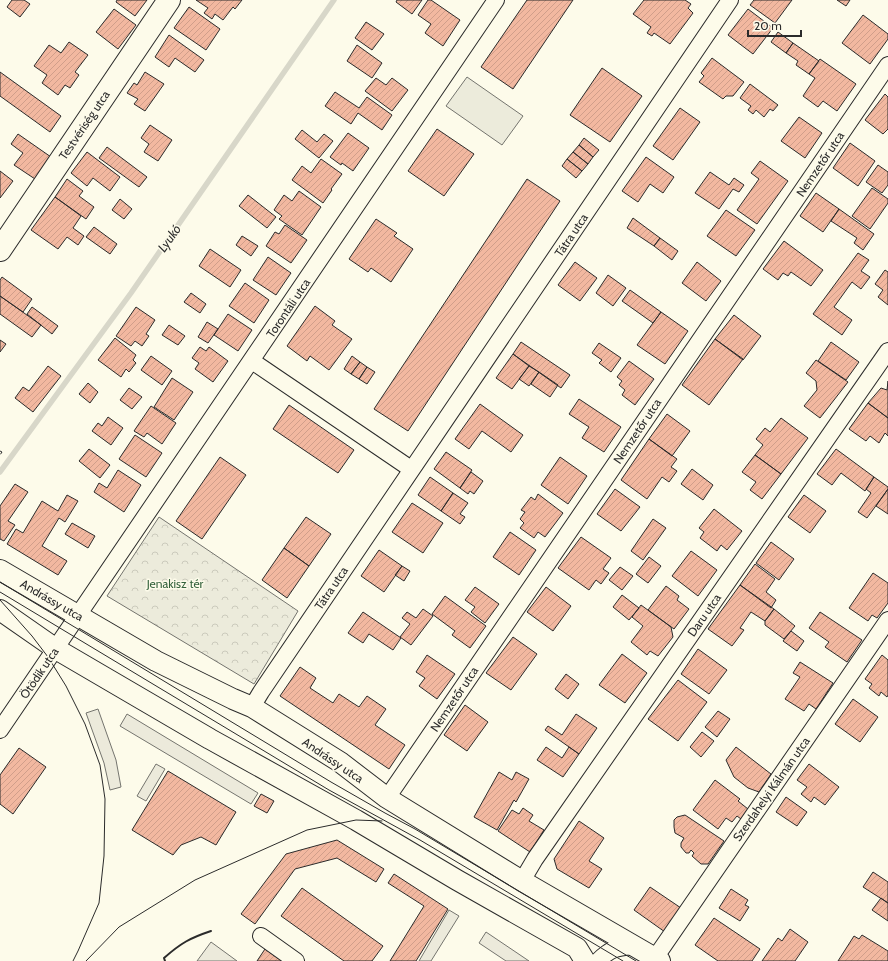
<svg xmlns="http://www.w3.org/2000/svg" width="888" height="961" viewBox="0 0 888 961" font-family="Cabin,sans-serif">
<defs>
<pattern id="forest-crowns" width="20" height="18" patternUnits="userSpaceOnUse"><rect width="20" height="18" fill="#ecebdb"/><path d="M2 6a3 3 0 1 1 6 0M12 15a3 3 0 1 1 6 0" fill="none" stroke="#cbcabc"/></pattern>
<pattern id="building-hatch" width="6" height="6" patternUnits="userSpaceOnUse"><rect width="6" height="6" fill="#f2b8a0"/><path d="M-1 1l2-2M0 6l6-6M5 7l2-2" fill="none" stroke="#d09e8a"/></pattern>
</defs>
<rect width="100%" height="100%" fill="#fdfbea"/>
<path fill="url(#forest-crowns)" stroke="#74746e" d="M159 517 298 611 254 684 107 596Z"/>
<path fill="#ecebdb" stroke="#74746e" d="M467 77 523 116 502 145 446 106Z"/>
<path fill="#eceadb" stroke="#74746e" d="M98 709 116 760 121 787 110 790 104 763 86 713Z
M127 714 258 793 251 804 120 726Z
M156 764 165 769 146 801 137 796Z
M449 910 459 916 431 961H419Z
M486 932 529 961H506L479 943Z
M211 942 237 961H197Z"/>
<g fill="none" stroke-linecap="round" stroke-linejoin="round">
<path stroke="#d8d7c9" stroke-width="5.5" d="M0 472 131 293 334 0"/>
</g>
<path fill="url(#building-hatch)" stroke="#2b2b2b" d="M12 0H24L30 4 20 17 7 7Z
M117 0H147L135 16 116 2Z
M196 0H242L235 9 233 7 223 20 215 14 212 19 204 13 208 8Z
M397 0H422L412 14 396 2Z
M428 0H431L460 20 443 46 425 33 431 24 418 15Z
M527 0H573L513 89 481 67Z
M644 0H685L691 4 688 8 693 13 670 44 654 33 652 36 647 33 651 27 633 14Z
M754 0H792L775 23 750 5Z
M837 0H850L846 6Z
M189 7 220 29 206 50 174 28Z
M114 9 136 25 118 49 96 32Z
M748 9 773 28 753 54 728 35Z
M863 15 888 34V39L870 64 842 43Z
M366 22 384 34 372 50 355 38Z
M778 32 793 43 786 53 771 42Z
M169 35 204 60 195 72 175 58 169 67 155 57Z
M69 42 88 55 75 72 79 75 70 88 65 85 58 95 42 83 47 75 34 66 49 45 61 53Z
M793 43 819 61 809 74 796 65 798 61 786 53Z
M357 45 382 63 372 78 347 61Z
M712 58 744 82 733 96H726L723 99 699 82 704 76 701 73Z
M820 59 856 84 837 111 823 101 818 107 803 96 815 78 809 74Z
M602 68 642 96 610 142 570 115Z
M0 72 61 116 50 132 0 96Z
M145 72 164 84 145 111 134 104 138 99 127 93 134 83 137 85Z
M376 78 386 85 392 78 408 90 392 111 365 91Z
M750 84 778 105 773 111 770 109 764 117 756 110 753 114 748 110 751 106 740 98Z
M335 92 359 108 367 97 392 115 382 130 358 113 351 124 325 106Z
M885 94 888 97V129L883 134 865 120Z
M680 108 700 122 673 160 653 146Z
M799 117 822 133 805 158 781 141Z
M150 125 172 140 158 161 144 152 149 144 141 138Z
M437 129 474 154 444 196 408 171Z
M302 130 317 142 324 134 333 141 319 158 295 139Z
M348 133 369 148 353 171 342 163 341 165 330 157Z
M18 134 51 157 35 179 14 165 23 153 11 144Z
M584 138 599 150 593 157 579 145Z
M850 143 875 161 858 186 833 168Z
M579 145 593 157 588 164 573 152Z
M107 147 147 177 139 187 99 158Z
M87 152 120 177 110 191 93 178 87 186 71 173Z
M573 152 588 164 582 171 567 159Z
M646 157 674 177 663 193 650 184 638 202 622 191Z
M321 159 342 174 331 189 332 190 323 203 292 180 302 166 311 173Z
M567 159 582 171 576 178 562 166Z
M760 161 788 181 757 224 737 210 759 179 751 173Z
M878 165 888 172V185L882 193 866 182Z
M0 171 13 181 0 198Z
M710 172 729 185 734 178 744 185 739 192 733 189 719 209 695 193Z
M67 179 83 191 79 196 94 207 86 219 55 197Z
M527 179 560 201 408 431 374 409Z
M872 188 888 199V203L870 229 852 216Z
M299 191 321 207 302 235 279 219 282 216 274 210 284 195 292 201Z
M816 193 839 209 823 232 800 216Z
M248 195 276 217 267 228 239 206Z
M55 197 81 216 73 228 84 236 78 245 67 237 58 249 31 230Z
M120 199 132 209 124 219 112 210Z
M839 209 874 234 863 250 854 243 857 238 831 221Z
M726 210 755 230 736 256 707 236Z
M633 218 660 238 654 246 627 228Z
M376 219 397 233 394 236 413 249 391 282 371 268 368 272 349 259Z
M285 225 307 240 291 263 266 246 275 232 279 234Z
M94 227 117 244 110 254 86 237Z
M242 236 258 246 251 256 236 245Z
M660 238 678 251 672 260 654 246Z
M784 241 823 270 811 286 791 272 788 276 783 273 778 280 763 269Z
M210 249 241 270 230 287 199 266Z
M858 253 869 260 861 271 870 277 861 289 852 282 834 307 852 320 842 335 813 314Z
M268 257 291 273 276 295 253 280Z
M575 262 597 278 580 301 558 285Z
M697 262 721 281 706 301 682 283Z
M885 270 888 272V305L878 297 883 290 875 284Z
M608 275 626 288 613 306 596 293Z
M2 277 32 299 23 312 0 296V280Z
M245 283 269 300 254 323 229 306Z
M630 290 661 312 653 323 622 301Z
M191 293 206 304 200 313 184 302Z
M0 296 41 325 32 337 0 314Z
M315 306 335 321 332 325 352 339 329 370 310 356 307 361 287 346Z
M32 307 58 326 52 334 27 314Z
M136 307 155 320 146 334 149 336 142 346 135 341 131 346 116 336Z
M661 312 688 331 665 364 637 345Z
M228 314 252 330 238 351 214 335Z
M734 315 761 336 743 360 715 339Z
M207 322 218 329 208 343 198 337Z
M169 325 185 336 178 345 162 335Z
M115 338 136 355 133 360 136 363 129 372 126 369 121 377 98 360Z
M715 339 743 359 709 405 682 385Z
M0 340 6 344 0 352Z
M521 342 570 375 561 388 513 354Z
M831 342 859 362 846 380 818 361Z
M599 343 621 358 611 372 599 363 602 360 592 353Z
M200 347 206 351 209 347 228 361 213 382 195 369 199 363 192 358Z
M513 354 529 366 512 389 496 378Z
M151 356 172 371 162 385 141 370Z
M352 356 360 362 351 374 344 369Z
M816 360 848 382 820 418 804 406 817 390 816 381 806 373Z
M629 361 654 379 635 405 622 395 625 390 619 385 622 381 617 377Z
M360 362 367 367 359 379 351 374Z
M48 366 61 376 33 412 15 398 23 387 29 391Z
M529 366 539 372 529 386 519 379Z
M367 367 375 372 367 384 359 379Z
M539 372 558 385 550 397 531 384Z
M172 378 193 392 174 420 154 407Z
M888 381V418L868 403 881 388 887 390Z
M88 383 98 392 90 403 79 394Z
M129 388 142 397 132 409 120 400Z
M579 399 621 427 604 452 582 438 589 427 569 414Z
M868 403 888 418V436L885 433 879 443 870 436 866 441 849 429Z
M480 404 523 435 511 452 482 431 469 449 455 439Z
M289 405 354 450 338 473 273 429Z
M151 406 176 423 162 444 147 433 144 437 134 431Z
M667 414 690 431 672 456 649 439Z
M108 417 123 428 111 445 92 431 98 423 102 426Z
M781 418 808 438 781 474 755 455 763 445 756 439 765 428 770 432Z
M135 435 162 453 146 477 119 459Z
M649 439 677 459 671 467 677 471 669 482 662 477 647 499 621 480Z
M89 449 110 465 100 478 79 461Z
M836 449 874 477 865 491 841 473 832 485 817 474Z
M446 452 472 470 460 488 434 469Z
M755 455 781 474 762 499 750 490 756 482 742 472Z
M220 457 246 475 202 539 176 521Z
M560 457 587 476 568 504 541 485Z
M692 469 713 485 703 500 681 484Z
M118 470 141 485 124 512 94 492 99 483 107 488Z
M471 472 483 481 474 494 470 491 468 494 460 488Z
M430 477 453 493 441 511 418 495Z
M874 477 888 487V489L867 518 858 512 871 493 866 489Z
M15 484 28 492 8 521 15 525 4 541 0 539V506Z
M615 489 640 507 621 531 597 514Z
M888 489V514L876 506Z
M453 493 468 503 460 514 465 517 460 524 441 511Z
M538 494 563 513 545 537 538 532 534 538 520 528 524 523 520 519 525 512 521 510 531 497 535 500Z
M67 495 78 501 65 522 59 518 42 546 67 561 58 575 7 544 16 529 23 533 42 501 58 511Z
M804 495 826 511 810 533 788 517Z
M412 503 443 523 423 553 392 532Z
M714 509 742 531 727 550 721 545 717 551 700 538 704 532 699 528Z
M306 517 331 534 309 566 284 548Z
M653 519 666 528 643 560 631 551Z
M72 523 95 536 88 548 65 534Z
M510 532 536 550 519 575 493 557Z
M581 537 611 558 603 569 609 573 601 584 596 580 589 590 558 568Z
M771 542 794 559 779 580 756 563Z
M284 548 309 566 287 598 262 580Z
M379 550 402 566 384 592 361 576Z
M691 551 717 570 698 596 672 576Z
M649 557 661 566 648 583 636 574Z
M755 564 775 579 766 592 776 600 771 608 740 585Z
M402 566 410 571 404 581 395 575Z
M620 567 633 576 622 590 609 580Z
M873 573 888 583V603L877 618 872 615 868 621 849 608Z
M740 585 774 609 765 621 751 612 740 628 744 630 732 646 708 629Z
M666 586 679 596 677 600 689 609 674 629 648 610Z
M475 587 499 604 485 623 471 612 475 607 465 600Z
M546 587 571 606 553 631 527 612Z
M622 595 639 608 629 620 613 607Z
M445 596 486 626 470 648 452 635 455 631 432 614Z
M641 605 671 627 673 637 658 656 650 651 647 655 631 642 643 626 632 617Z
M423 609 433 616 411 645 400 637 410 624 402 618 407 612 416 618Z
M774 609 795 626 784 639 765 625V621Z
M363 612 401 638 393 650 369 634 363 643 348 633Z
M820 612 862 640 847 662 825 647 829 642 809 628Z
M791 631 804 641 797 651 783 641Z
M513 637 537 654 511 690 486 673Z
M698 649 727 670 709 694 681 674Z
M622 654 647 673 625 703 599 685Z
M427 655 455 674 437 699 419 686 425 678 416 672Z
M882 655 888 660V695L887 697 881 692 879 696 869 688 872 684 865 679Z
M800 662 833 683 816 709 809 704 804 711 785 699 800 677 793 673Z
M300 667 316 678 310 688 333 703 339 694 359 707 367 696 386 709 375 725 405 745 389 769 280 696Z
M566 674 579 684 568 699 555 689Z
M678 680 707 702 678 741 648 719Z
M853 699 878 717 860 742 835 724Z
M465 705 488 722 467 751 444 735Z
M718 711 730 719 717 737 705 727Z
M576 714 597 728 579 754 545 730 548 726 562 735Z
M702 732 714 741 701 757 690 747Z
M546 747 562 758 569 747 579 754 563 777 537 760Z
M736 747 771 774 759 792 748 788 734 777 726 760Z
M19 748 46 767 13 814 0 804V775Z
M809 764 839 787 825 805 814 797 811 802 801 794 807 787 797 780Z
M168 771 236 812 216 845 201 837 181 845 173 855 132 830Z
M499 772 512 780 516 772 529 779 516 802 514 800 497 830 474 817Z
M715 780 740 799 738 801 748 809 741 819 737 816 732 822 726 818 718 829 693 810Z
M261 794 274 801 267 813 254 806Z
M786 797 807 812 797 826 776 812Z
M523 808 533 815 529 821 544 830 530 852 498 831 512 810 519 814Z
M685 815 724 841 708 864H701L692 856 694 853 691 850 689 853H686L681 847V843L684 838 675 833 674 827V820L677 817Z
M579 821 604 838 589 861 602 869 589 888 557 869 554 859Z
M337 840 384 869 376 882 337 858 295 869 255 924 241 914 286 854Z
M873 872 888 882V903L863 887Z
M394 874 448 909 416 961H390L424 906 388 883Z
M650 887 681 908 665 932 634 910Z
M302 888 383 946 372 961H344L281 916Z
M731 889 748 900 745 905 749 907 740 921 719 908Z
M881 898 888 903V921L872 910Z
M714 918 760 949 752 961H718L695 945Z
M790 929 808 942 795 961H762L778 938 782 941Z
M862 935 888 951V961H838L854 936 859 939Z
M265 949 282 961H257Z"/>
<g fill="none" stroke-linecap="round" stroke-linejoin="round">
<defs>
<path id="minor" d="M252 361 411 469
M252 707 261 692 730 0
M0 730 496 0
M387 798 888 65
M522 881 535 859 888 351
M261 936 296 961
M655 958 888 620
M598 961C610 949 615 948 632 946"/>
<path id="tertiary" d="M0 570 156 661 233 699 252 707 340 762 387 798 522 881 660 961
M0 610 56 649 210 739 356 820 457 880 577 948 585 961"/>
<path id="secondary" d="M0 250 169 0"/>
</defs>
<use href="#minor" stroke="#2b2b2b" stroke-width="18"/>
<use href="#tertiary" stroke="#2b2b2b" stroke-width="22"/>
<use href="#secondary" stroke="#2b2b2b" stroke-width="24"/>
<use href="#minor" stroke="#fdfbea" stroke-width="16"/>
<use href="#tertiary" stroke="#fdfbea" stroke-width="20"/>
<use href="#secondary" stroke="#fdfbea" stroke-width="22"/>
<path stroke="#2b2b2b" stroke-width="1" d="M0 582 331 782 385 813 415 829 636 961
M0 592 329 790 420 840 623 961
M0 600 32 636 48 657 66 686 85 724 100 765 105 799 104 856 99 903 78 951 73 961
M86 961 119 927 195 880 307 830 356 820 382 821"/>
<path stroke="#2b2b2b" stroke-width="1" stroke-dasharray="5 2" stroke-linecap="butt" d="M0 451 2 452 0 455"/>
<path stroke="#2b2b2b" stroke-width="2" d="M165 961 164 958C181 943 190 938 211 931"/>
</g>
<g text-anchor="middle" dominant-baseline="central" stroke-width="3" stroke-linejoin="round" paint-order="stroke">
<g font-size="12" fill="#2b2b2b" stroke="#fdfbea">
<text transform="translate(84 125) rotate(-56)">Testvériség utca</text>
<text transform="translate(820 164) rotate(-56)">Nemzetőr utca</text>
<text transform="translate(571 235) rotate(-56)">Tátra utca</text>
<text transform="translate(288 308) rotate(-56)">Torontáli utca</text>
<text transform="translate(637 431) rotate(-56)">Nemzetőr utca</text>
<text transform="translate(331 588) rotate(-56)">Tátra utca</text>
<text transform="translate(52 600) rotate(30)">Andrássy utca</text>
<text transform="translate(704 615) rotate(-55)">Daru utca</text>
<text transform="translate(39 673) rotate(-56)">Ötödik utca</text>
<text transform="translate(454 699) rotate(-56)">Nemzetőr utca</text>
<text transform="translate(333 760) rotate(34)">Andrássy utca</text>
<text transform="translate(771 789) rotate(-55)">Szerdahelyi Kálmán utca</text>
</g>
<g font-size="12" fill="#34623c" stroke="#fdfbea">
<text x="175" y="583">Jenakisz tér</text>
</g>
<g font-size="13" font-style="italic" fill="#2b2b2b" stroke="#fdfbea">
<text transform="translate(169 238) rotate(-55)">Lyukó</text>
</g>
</g>
<path d="M748 30v6h53v-6" fill="none" stroke="#2b2b2b" stroke-width="2"/>
<text x="754" y="30" font-size="12" fill="#2b2b2b" stroke="#fdfbea" stroke-width="3" paint-order="stroke">20 m</text>
</svg>
